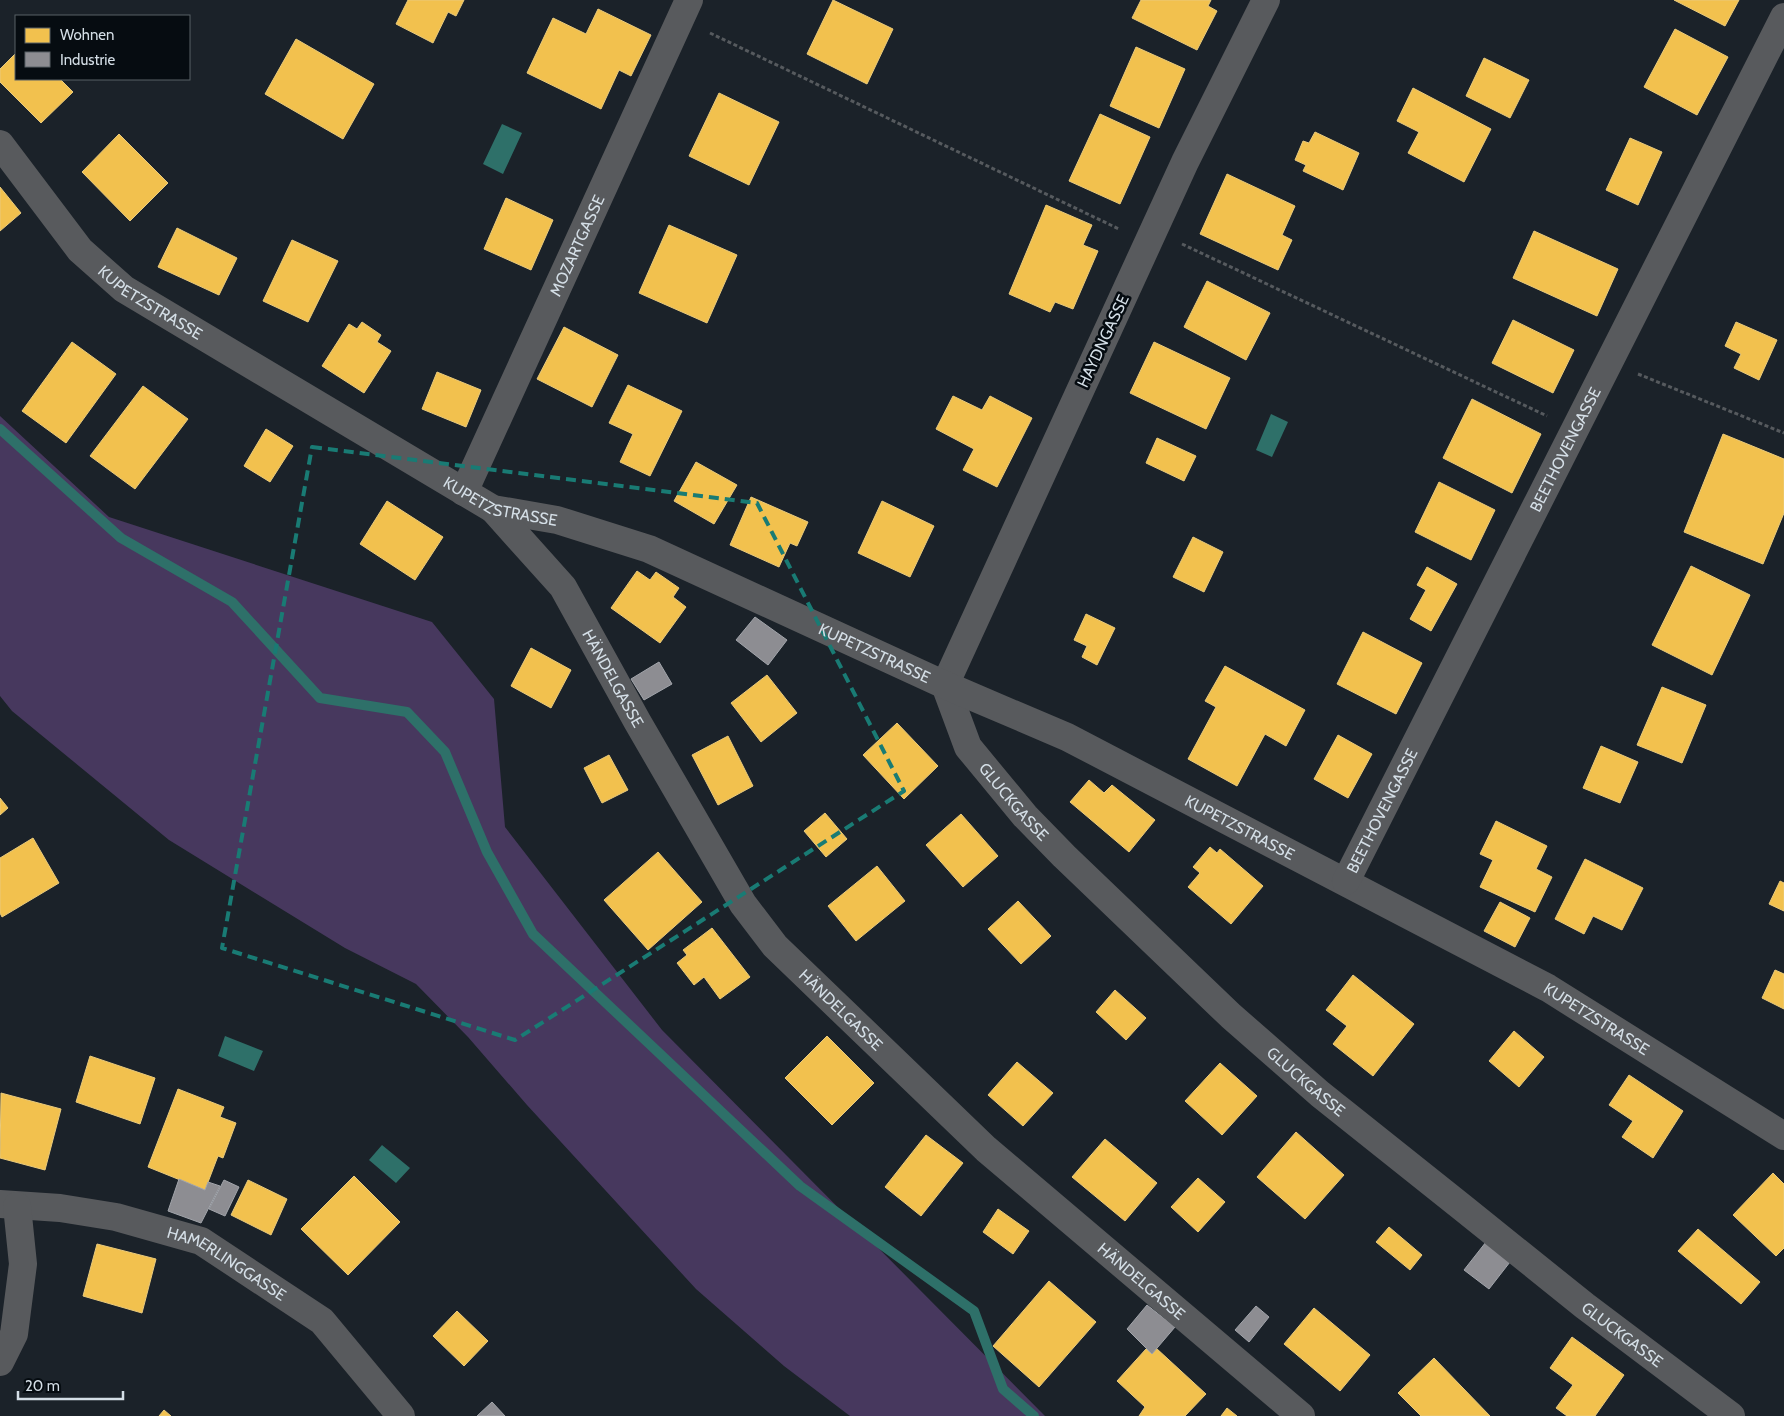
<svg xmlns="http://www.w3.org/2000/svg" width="1784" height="1416" viewBox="0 0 1784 1416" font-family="Cabin,sans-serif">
<rect width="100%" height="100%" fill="#1b2229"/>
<path fill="#47385e" d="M0 416 109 517 432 622 494 699 505 827 662 1030 1045 1416H850L784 1366 696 1289 527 1105 468 1037 416 984 345 948 169 840 12 711 0 696Z"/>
<path fill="#2e7069" d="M502 124 522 133 503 174 483 164Z
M1271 414 1288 422 1272 457 1256 450Z
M225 1036 263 1051 254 1071 218 1056Z
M382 1145 410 1168 396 1183 369 1160Z"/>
<path fill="#f2c14e" stroke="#e9ca7c" d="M408 0H464L456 16 448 12 433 43 396 24Z
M833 0 893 29 867 84 807 54Z
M1141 0H1211L1208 6 1217 11 1197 50 1132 18Z
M1674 0H1739L1725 26Z
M598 9 651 35 631 76 619 70 601 109 527 73 553 18 586 34Z
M1675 29 1728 57 1697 115 1644 87Z
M296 39 374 84 343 139 265 94Z
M1136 47 1185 69 1159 128 1110 106Z
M16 53V79H60L73 92 41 123 0 82V69Z
M1484 58 1529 80 1510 118 1466 96Z
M1413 88 1491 129 1464 182 1408 153 1419 132 1397 121Z
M719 93 779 122 749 185 689 156Z
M1100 114 1150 137 1120 204 1069 181Z
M1315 132 1359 153 1343 190 1303 171 1306 165 1295 160 1303 141 1309 143Z
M119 134 168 183 130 221 82 172Z
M1630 138 1662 152 1638 205 1606 190Z
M1227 174 1295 206 1282 235 1292 240 1278 270 1200 234Z
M0 187 21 213 0 231Z
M506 198 553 220 531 270 484 249Z
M1046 205 1092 225 1083 245 1098 251 1073 309 1055 302 1050 312 1009 294Z
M669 225 737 255 707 323 639 293Z
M177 228 237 258 219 295 158 267Z
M1534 231 1618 269 1597 316 1513 278Z
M292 240 338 261 308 322 263 301Z
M1207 281 1270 313 1246 360 1184 327Z
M1513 320 1574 350 1553 393 1492 363Z
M362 322 381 335 377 342 391 351 364 393 322 366 349 324 357 329Z
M1736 322 1777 340 1759 380 1734 368 1741 354 1725 346Z
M564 327 618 355 592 407 537 379Z
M72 342 116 374 66 443 22 411Z
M1154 342 1230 378 1206 429 1130 393Z
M437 372 481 390 466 427 422 409Z
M628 385 682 411 650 476 620 462 633 434 609 423Z
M143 386 188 419 135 489 90 456Z
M953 396 982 410 990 396 1032 418 997 487 963 470 974 449 936 429Z
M1472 399 1541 434 1512 493 1443 458Z
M266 429 293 446 270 482 244 466Z
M1723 434 1784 459V513L1763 564 1684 532Z
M1157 438 1196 456 1184 481 1146 463Z
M696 462 737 485 714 524 674 501Z
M1439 482 1495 510 1471 560 1415 532Z
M751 497 808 522 797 546 790 543 779 567 730 545Z
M387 501 443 537 415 580 360 544Z
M882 501 934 526 910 577 858 553Z
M1193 537 1223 552 1204 592 1173 577Z
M1691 566 1750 595 1712 675 1652 645Z
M1427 567 1457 584 1431 631 1410 619 1426 590 1417 585Z
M637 571 650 580 656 572 679 588 673 597 686 607 660 643 611 608Z
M1086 614 1115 628 1097 665 1082 657 1087 646 1074 640Z
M1363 632 1422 663 1396 714 1337 684Z
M531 648 571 670 551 708 511 686Z
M1225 666 1305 710 1286 746 1265 734 1237 786 1188 759 1216 707 1205 701Z
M767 675 797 713 761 742 731 703Z
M1662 687 1706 705 1682 763 1637 745Z
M897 723 938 766 904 799 863 755Z
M1338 735 1372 754 1348 798 1314 779Z
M728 736 753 786 718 805 692 755Z
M1601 746 1638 762 1620 803 1583 788Z
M609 755 628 790 602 803 584 768Z
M1089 780 1104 793 1112 785 1155 820 1129 852 1070 802Z
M0 798 8 808 0 815Z
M825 813 847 839 826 857 804 831Z
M961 814 998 856 963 887 926 845Z
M1496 821 1547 846 1536 869 1552 877 1535 912 1480 887 1493 860 1480 854Z
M33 838 59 883 2 917 0 913V858Z
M1210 847 1217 853 1220 849 1263 886 1231 924 1188 887 1200 873 1193 867Z
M658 852 702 902 648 950 604 900Z
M1585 859 1643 888 1622 930 1593 916 1584 934 1555 919Z
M877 866 905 901 856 941 828 906Z
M1780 881 1784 883V911L1769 904Z
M1018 901 1051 936 1021 964 988 929Z
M1500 902 1530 918 1515 947 1484 931Z
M712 928 750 977 720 999 704 977 694 985 677 963 687 955 683 950Z
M1775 970 1784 974V1009L1762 998Z
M1353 975 1414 1024 1373 1076 1333 1044 1347 1026 1326 1010Z
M1115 990 1146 1018 1126 1040 1096 1012Z
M1514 1031 1544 1057 1519 1087 1489 1061Z
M827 1036 874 1083 832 1125 785 1078Z
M90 1056 155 1078 140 1124 76 1102Z
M1017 1062 1053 1093 1023 1126 988 1095Z
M1220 1063 1257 1096 1222 1135 1185 1101Z
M1629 1075 1683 1111 1653 1158 1622 1137 1633 1121 1609 1105Z
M178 1089 224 1107 220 1117 236 1123 223 1158 218 1156 205 1190 148 1167Z
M1 1093 61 1109 45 1170 0 1158Z
M1296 1132 1344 1175 1305 1219 1257 1177Z
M926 1135 963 1163 921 1216 885 1187Z
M1105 1139 1157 1183 1125 1221 1072 1177Z
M1773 1173 1784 1184V1248L1776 1256 1733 1215Z
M354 1176 400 1222 348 1275 301 1229Z
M1198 1178 1225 1202 1198 1232 1171 1207Z
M248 1180 287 1199 271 1235 231 1215Z
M998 1209 1029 1231 1013 1254 983 1232Z
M1389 1227 1422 1255 1410 1270 1376 1242Z
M1698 1229 1760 1282 1741 1304 1678 1251Z
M97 1244 156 1259 142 1313 83 1296Z
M1049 1281 1096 1322 1039 1387 993 1346Z
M1314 1308 1370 1355 1340 1391 1284 1344Z
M457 1311 488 1341 464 1366 433 1336Z
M1572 1337 1624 1375 1595 1416H1567L1556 1408 1573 1385 1550 1368Z
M1156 1348 1206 1394 1185 1416H1139L1145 1407 1117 1381 1146 1349 1152 1354Z
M1434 1358 1490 1416H1421L1398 1393Z
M1227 1408 1237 1416H1221Z
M164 1410 171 1416H159Z"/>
<path fill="#8d8d92" stroke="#a2a5ab" d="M755 617 787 640 768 665 736 640Z
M659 662 672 684 644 700 631 679Z
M179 1179 205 1190 208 1182 220 1186 201 1223 168 1211Z
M224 1180 239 1187 225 1216 209 1209Z
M1486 1242 1510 1262 1489 1289 1464 1270Z
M1147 1305 1175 1327 1152 1354 1127 1329Z
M1256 1306 1269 1317 1249 1342 1235 1330Z
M492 1402 505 1416H477Z"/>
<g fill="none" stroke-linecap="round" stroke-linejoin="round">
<path stroke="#2e7069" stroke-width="10" d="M0 429 121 538 232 602 320 698 407 712 445 752 487 852 533 934 800 1186 974 1311 1003 1389 1034 1416"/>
<path stroke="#565a5e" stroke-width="3" stroke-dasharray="4 2.5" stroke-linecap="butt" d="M710 33 1119 229
M1182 244 1547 416
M1638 374 1784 433"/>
<g stroke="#585a5d" stroke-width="28">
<path id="s1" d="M1266 0 1185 162 945 685 968 747 1025 816 1064 856 1231 1016 1320 1094 1463 1208 1585 1306 1731 1416"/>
<path id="s2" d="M0 144 80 250 124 289 493 509 557 520 649 549 945 685 1067 737 1548 988 1784 1136"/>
<path id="s3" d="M464 492 689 0"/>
<path id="s4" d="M493 509 563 587 637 721 743 904 775 946 986 1149 1301 1416"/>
<path id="s5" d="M1346 881 1784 17"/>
<path id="s6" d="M0 1204 60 1208 116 1217 201 1241 322 1321 401 1416"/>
<path d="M0 1362 14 1334 23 1264 17 1206"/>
</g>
</g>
<path fill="none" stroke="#197b74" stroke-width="4" stroke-dasharray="10 6" stroke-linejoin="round" d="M312 447 757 503 904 791 515 1040 222 948Z"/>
<g text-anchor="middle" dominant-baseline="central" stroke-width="5" stroke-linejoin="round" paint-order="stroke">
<g font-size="16" fill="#d4dee6" stroke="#060c11">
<text stroke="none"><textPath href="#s3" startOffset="271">MOZARTGASSE</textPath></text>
<text stroke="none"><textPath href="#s2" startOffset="221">KUPETZSTRASSE</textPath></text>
<text transform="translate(1103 341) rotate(-65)">HAYDNGASSE</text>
<text stroke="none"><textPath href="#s5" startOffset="484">BEETHOVENGASSE</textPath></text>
<text stroke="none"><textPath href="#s2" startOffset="626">KUPETZSTRASSE</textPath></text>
<text stroke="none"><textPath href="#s2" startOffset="1031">KUPETZSTRASSE</textPath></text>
<text stroke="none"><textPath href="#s4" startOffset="209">HÄNDELGASSE</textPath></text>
<text stroke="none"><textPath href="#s1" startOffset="894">GLUCKGASSE</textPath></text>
<text stroke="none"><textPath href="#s5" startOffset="79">BEETHOVENGASSE</textPath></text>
<text stroke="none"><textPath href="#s2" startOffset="1436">KUPETZSTRASSE</textPath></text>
<text stroke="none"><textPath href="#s4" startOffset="614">HÄNDELGASSE</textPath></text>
<text stroke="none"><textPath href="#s2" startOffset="1841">KUPETZSTRASSE</textPath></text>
<text stroke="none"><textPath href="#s1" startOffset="1299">GLUCKGASSE</textPath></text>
<text stroke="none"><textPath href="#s6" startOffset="238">HAMERLINGGASSE</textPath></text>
<text stroke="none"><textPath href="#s4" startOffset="1019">HÄNDELGASSE</textPath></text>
<text stroke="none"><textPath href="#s1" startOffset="1704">GLUCKGASSE</textPath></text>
</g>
</g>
<rect x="15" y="15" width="175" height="65" fill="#060c11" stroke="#586066"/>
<rect x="25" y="28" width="25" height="15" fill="#f2c14e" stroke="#586066"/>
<text x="60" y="40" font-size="15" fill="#d4dee6">Wohnen</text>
<rect x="25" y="52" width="25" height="15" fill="#8d8d92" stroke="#586066"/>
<text x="60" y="65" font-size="15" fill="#d4dee6">Industrie</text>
<path d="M18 1391v8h105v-8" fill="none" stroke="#d4dee6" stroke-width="2.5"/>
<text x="25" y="1391" font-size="15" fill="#d4dee6" stroke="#060c11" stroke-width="4" paint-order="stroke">20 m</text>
</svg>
